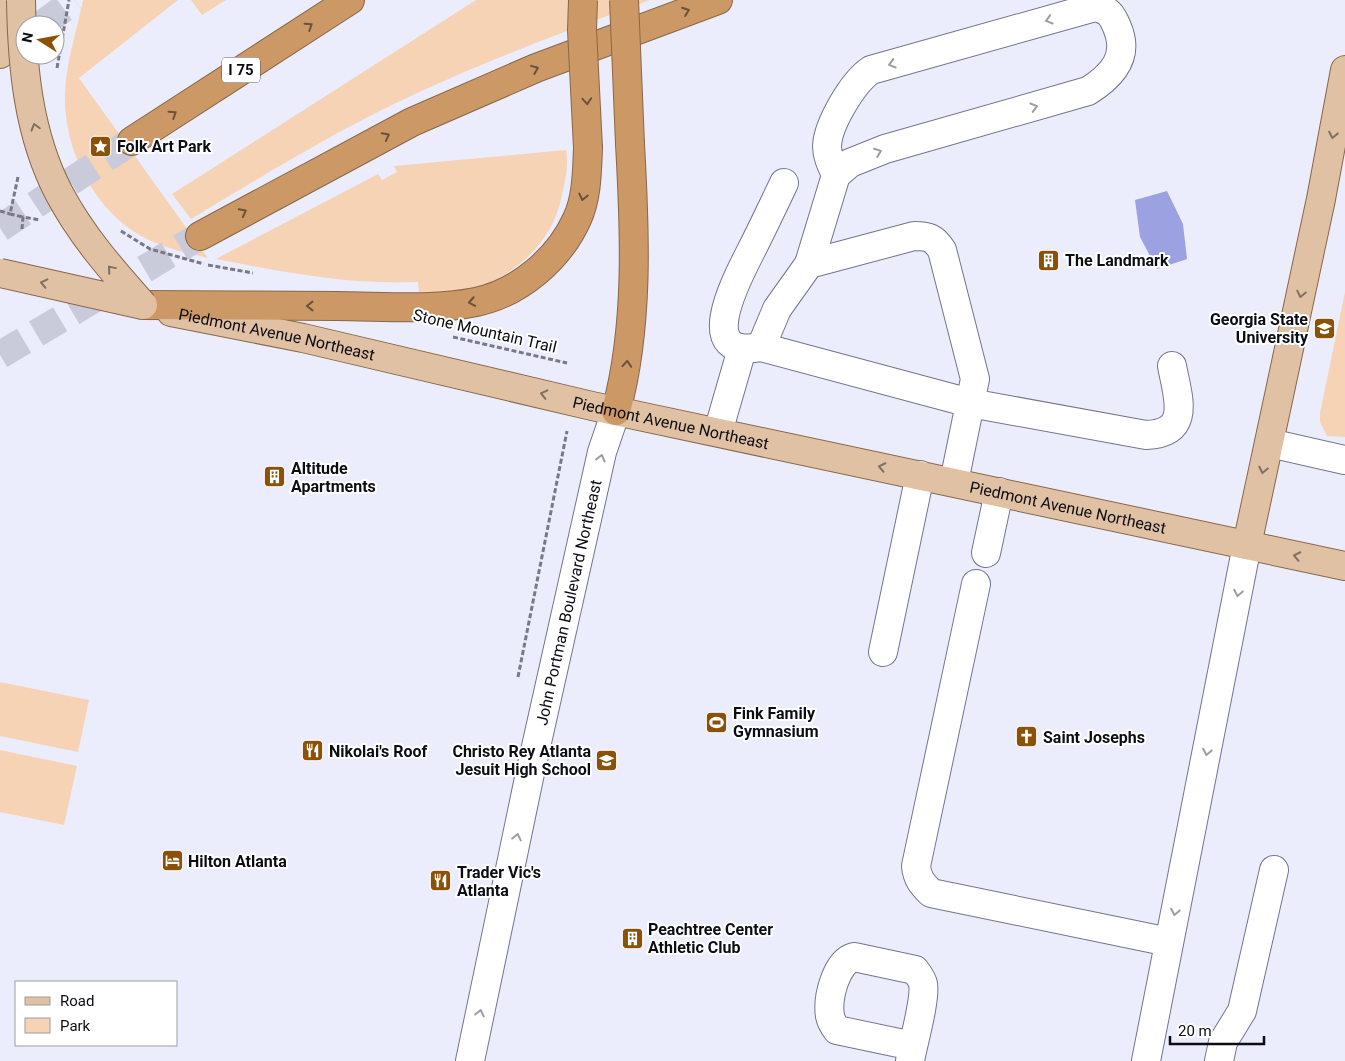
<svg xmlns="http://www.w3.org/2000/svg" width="1345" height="1061" viewBox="0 0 1345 1061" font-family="Roboto,sans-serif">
<rect width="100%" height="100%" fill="#ebedfd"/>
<path fill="#f6d3b4" d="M83 0H178L79 78 208 258C183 252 155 246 133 231 90 202 63 145 65 93 66 63 77 30 83 0Z
M191 0H226L202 15Z
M476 0H650C571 29 493 58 417 93 339 129 264 175 191 219L172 194Z
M566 150C569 165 565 181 562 195 552 246 510 281 461 292 447 295 432 295 419 296L418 282C349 285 283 272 216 259L378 174 382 180 397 172 394 166Z
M1345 292V437L1327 436 1320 422V413Z
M0 682 89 700 78 752 0 736Z
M0 750 77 766 64 825 0 812Z"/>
<path fill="#9ca1e1" d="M1167 191 1183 224 1187 259 1157 269 1140 237 1135 200Z"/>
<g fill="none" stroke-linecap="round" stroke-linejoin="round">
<path stroke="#c9cbda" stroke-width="28" stroke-dasharray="28 14" stroke-linecap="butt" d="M41 25 75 0
M0 228 132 141
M0 355 200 236"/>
<defs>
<g id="minor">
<path d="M809 264 836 175 850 163 885 149 1088 91C1112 76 1130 57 1117 27 1112 15 1109 10 1095 7L871 70C853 82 828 124 827 146 827 157 832 166 836 175"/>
<path d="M761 347C690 361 740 273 754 245 764 225 774 204 784 183"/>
<path d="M718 432 742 349"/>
<path d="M1269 443 1345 460"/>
<path d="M954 482 975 379 942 250C934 238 929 236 914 236L809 264 777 309 761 347 970 403 1146 435C1192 433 1178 398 1172 366"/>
<path d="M986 553 999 492"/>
<path d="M976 584 916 866C917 878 922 884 931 893L1169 942"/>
<path d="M883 652 920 475"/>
<path id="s1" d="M470 1061 529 778 602 452 616 411"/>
<path d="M910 1061C913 1044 926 998 923 984 922 979 918 974 915 970L854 957C836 962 827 998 830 1016 831 1021 834 1026 837 1030L913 1046"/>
<path d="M1146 1061 1247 545"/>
<path d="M1219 1061 1223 1042 1242 1011 1274 870"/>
</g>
<g id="major">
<path d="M0 54 11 0"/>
<path id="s2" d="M171 312 303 338 592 406 1345 566"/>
<path d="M1247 545 1321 199 1345 70"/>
</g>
<path id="highway" d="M132 141 350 0
M200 236 412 122 536 68 718 0
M143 305C207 305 272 306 336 306 380 306 433 311 476 302 519 293 559 259 577 219 587 198 587 171 588 148
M616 411C639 326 635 232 630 144"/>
</defs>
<use href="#minor" stroke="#72758c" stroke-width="30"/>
<use href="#major" stroke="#886749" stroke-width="30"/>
<use href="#highway" stroke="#886749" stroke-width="30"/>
<path stroke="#787985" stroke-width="3" stroke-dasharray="5 2.5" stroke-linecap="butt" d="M0 211 10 214
M22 229 23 217 40 220
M208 265 253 273
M453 337 567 363
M518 677 567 431"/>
<use href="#minor" stroke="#fff" stroke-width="28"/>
<use href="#major" stroke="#e0c1a3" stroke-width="28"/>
<use href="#highway" stroke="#cc9865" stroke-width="28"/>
<defs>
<path id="major-bridge" d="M21 0C22 65 28 134 59 193 81 235 112 270 143 305
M0 273 143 305"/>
<path id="highway-bridge" d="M583 0 582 30 588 148
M624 0 630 144"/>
</defs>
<use href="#major-bridge" stroke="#886749" stroke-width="30" stroke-linecap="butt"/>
<use href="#highway-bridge" stroke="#886749" stroke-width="30" stroke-linecap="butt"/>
<path stroke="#787985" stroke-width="3" stroke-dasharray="5 2.5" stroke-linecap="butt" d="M57 68 69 0
M18 177 10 214 23 217
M121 231 150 249 204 264"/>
<use href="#major-bridge" stroke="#e0c1a3" stroke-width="28"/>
<use href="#highway-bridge" stroke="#cc9865" stroke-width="28"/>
</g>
<defs><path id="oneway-chevron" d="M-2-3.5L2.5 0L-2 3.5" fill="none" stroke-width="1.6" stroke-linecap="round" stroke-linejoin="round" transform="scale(1.25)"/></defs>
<g stroke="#6c523c">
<use href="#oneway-chevron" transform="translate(686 11) rotate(-20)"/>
<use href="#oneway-chevron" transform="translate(309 26) rotate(-33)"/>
<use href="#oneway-chevron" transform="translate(535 69) rotate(-22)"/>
<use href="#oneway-chevron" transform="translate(587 101) rotate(86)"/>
<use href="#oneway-chevron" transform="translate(173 114) rotate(-33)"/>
<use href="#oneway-chevron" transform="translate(386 136) rotate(-28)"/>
<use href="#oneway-chevron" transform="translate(583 197) rotate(103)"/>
<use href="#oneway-chevron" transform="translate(243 212) rotate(-28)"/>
<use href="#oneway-chevron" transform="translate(472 302) rotate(170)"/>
<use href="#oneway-chevron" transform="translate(310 306) rotate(-180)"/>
<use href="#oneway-chevron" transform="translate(627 364) rotate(-86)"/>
</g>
<g stroke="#9d9ea1">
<use href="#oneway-chevron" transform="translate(1049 20) rotate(164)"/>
<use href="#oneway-chevron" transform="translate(892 64) rotate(164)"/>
<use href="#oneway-chevron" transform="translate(1034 107) rotate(-16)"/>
<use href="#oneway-chevron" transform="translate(878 152) rotate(-21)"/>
<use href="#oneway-chevron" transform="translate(601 458) rotate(-76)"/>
<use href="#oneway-chevron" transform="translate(1238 593) rotate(101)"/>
<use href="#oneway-chevron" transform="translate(1207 752) rotate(101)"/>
<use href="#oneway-chevron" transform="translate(517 837) rotate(-78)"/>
<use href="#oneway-chevron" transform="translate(1175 912) rotate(101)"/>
<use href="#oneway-chevron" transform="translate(480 1013) rotate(-78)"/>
</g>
<g stroke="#807063">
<use href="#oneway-chevron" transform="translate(35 127) rotate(-106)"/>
<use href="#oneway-chevron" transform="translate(1333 135) rotate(101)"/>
<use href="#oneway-chevron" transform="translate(111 269) rotate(-130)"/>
<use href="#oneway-chevron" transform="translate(44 283) rotate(-167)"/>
<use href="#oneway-chevron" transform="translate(1301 294) rotate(102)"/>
<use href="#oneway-chevron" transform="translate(544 394) rotate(-167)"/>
<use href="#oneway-chevron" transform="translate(882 467) rotate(-168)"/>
<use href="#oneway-chevron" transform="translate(1263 470) rotate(102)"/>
<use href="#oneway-chevron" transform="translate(1297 556) rotate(-168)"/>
</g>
<defs>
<symbol id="sight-square" viewBox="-11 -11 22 22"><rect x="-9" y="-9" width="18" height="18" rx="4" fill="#8a5107" stroke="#fff"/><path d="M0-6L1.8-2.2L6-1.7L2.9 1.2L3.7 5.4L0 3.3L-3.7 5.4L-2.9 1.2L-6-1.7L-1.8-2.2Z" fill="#fff"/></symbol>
<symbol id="building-square" viewBox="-11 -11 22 22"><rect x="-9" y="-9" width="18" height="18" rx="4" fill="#8a5107" stroke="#fff"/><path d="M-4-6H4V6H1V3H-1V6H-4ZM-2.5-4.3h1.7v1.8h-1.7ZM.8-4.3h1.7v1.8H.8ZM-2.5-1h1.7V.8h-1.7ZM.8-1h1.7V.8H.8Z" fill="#fff"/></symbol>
<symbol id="university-square" viewBox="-11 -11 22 22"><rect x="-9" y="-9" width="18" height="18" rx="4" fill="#8a5107" stroke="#fff"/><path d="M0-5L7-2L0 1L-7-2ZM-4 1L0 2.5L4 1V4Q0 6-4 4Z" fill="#fff"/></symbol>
<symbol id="stadium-square" viewBox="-11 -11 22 22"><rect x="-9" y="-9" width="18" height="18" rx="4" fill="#8a5107" stroke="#fff"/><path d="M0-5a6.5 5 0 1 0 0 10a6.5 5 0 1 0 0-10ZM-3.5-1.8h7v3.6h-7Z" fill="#fff"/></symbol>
<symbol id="church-square" viewBox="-11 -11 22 22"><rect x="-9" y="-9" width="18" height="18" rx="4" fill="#8a5107" stroke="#fff"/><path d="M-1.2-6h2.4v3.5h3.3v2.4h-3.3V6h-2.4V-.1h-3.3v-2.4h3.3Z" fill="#fff"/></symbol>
<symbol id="restaurant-square" viewBox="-11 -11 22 22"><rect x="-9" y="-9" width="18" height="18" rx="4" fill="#8a5107" stroke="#fff"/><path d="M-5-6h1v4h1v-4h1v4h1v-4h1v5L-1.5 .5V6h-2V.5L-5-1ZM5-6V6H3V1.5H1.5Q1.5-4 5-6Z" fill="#fff"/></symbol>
<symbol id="school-square" viewBox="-11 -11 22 22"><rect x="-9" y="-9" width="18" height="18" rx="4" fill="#8a5107" stroke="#fff"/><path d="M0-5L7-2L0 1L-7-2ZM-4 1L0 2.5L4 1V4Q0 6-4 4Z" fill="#fff"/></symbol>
<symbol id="hotel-square" viewBox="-11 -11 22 22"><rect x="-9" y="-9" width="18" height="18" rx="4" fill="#8a5107" stroke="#fff"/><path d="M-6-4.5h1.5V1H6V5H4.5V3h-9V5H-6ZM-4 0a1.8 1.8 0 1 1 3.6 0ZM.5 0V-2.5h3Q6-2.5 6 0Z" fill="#fff"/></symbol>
</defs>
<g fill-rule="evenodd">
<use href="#sight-square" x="88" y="134" width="25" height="25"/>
<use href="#building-square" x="1036" y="248" width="25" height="25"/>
<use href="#university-square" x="1312" y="316" width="25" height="25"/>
<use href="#building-square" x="262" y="464" width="25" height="25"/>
<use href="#stadium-square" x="704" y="710" width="25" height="25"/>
<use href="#church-square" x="1014" y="724" width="25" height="25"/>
<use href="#restaurant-square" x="300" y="738" width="25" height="25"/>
<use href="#school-square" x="594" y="748" width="25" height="25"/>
<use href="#hotel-square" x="160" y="848" width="25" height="25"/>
<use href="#restaurant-square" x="428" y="868" width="25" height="25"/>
<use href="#building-square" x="620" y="926" width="25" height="25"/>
</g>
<g text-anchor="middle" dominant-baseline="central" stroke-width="4" stroke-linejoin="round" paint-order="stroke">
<rect fill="#fff" stroke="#54555a" stroke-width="1" x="222" y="57.5" width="38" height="25" rx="4"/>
<g font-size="15" font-weight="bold" fill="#0b0c14">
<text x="241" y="70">I 75</text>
</g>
<g font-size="16" font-weight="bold" fill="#0b0c14" stroke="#fff" text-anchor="start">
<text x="117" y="146">Folk Art Park</text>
<text x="1065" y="260">The Landmark</text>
<text x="1308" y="319" text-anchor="end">Georgia State<tspan x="1308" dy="18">University</tspan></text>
<text x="291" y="468">Altitude<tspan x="291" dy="18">Apartments</tspan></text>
<text x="733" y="713">Fink Family<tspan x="733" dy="18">Gymnasium</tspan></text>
<text x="1043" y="737">Saint Josephs</text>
<text x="329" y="751">Nikolai's Roof</text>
<text x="591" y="751" text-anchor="end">Christo Rey Atlanta<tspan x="591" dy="18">Jesuit High School</tspan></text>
<text x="188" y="861">Hilton Atlanta</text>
<text x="457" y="872">Trader Vic's<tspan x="457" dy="18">Atlanta</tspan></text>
<text x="648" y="929">Peachtree Center<tspan x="648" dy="18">Athletic Club</tspan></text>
</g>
<g font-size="16" fill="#0b0c14" stroke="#fff">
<text transform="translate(485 331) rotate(13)">Stone Mountain Trail</text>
<text stroke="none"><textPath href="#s2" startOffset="108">Piedmont Avenue Northeast</textPath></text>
<text stroke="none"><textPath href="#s2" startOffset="512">Piedmont Avenue Northeast</textPath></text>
<text stroke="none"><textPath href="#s2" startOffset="918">Piedmont Avenue Northeast</textPath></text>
<text stroke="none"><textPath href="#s1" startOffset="469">John Portman Boulevard Northeast</textPath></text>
</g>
</g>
<rect x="15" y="981" width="162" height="65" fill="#ffffff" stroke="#9d9ea1"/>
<rect x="25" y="997" width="25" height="8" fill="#e0c1a3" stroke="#9d9ea1"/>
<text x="60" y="1006" font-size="15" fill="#0b0c14">Road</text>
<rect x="25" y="1018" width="25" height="15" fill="#f6d3b4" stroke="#9d9ea1"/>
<text x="60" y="1031" font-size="15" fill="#0b0c14">Park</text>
<g transform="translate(40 40) rotate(281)"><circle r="24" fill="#ffffff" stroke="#9d9ea1"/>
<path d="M0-4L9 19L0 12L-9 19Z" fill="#8a5107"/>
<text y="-8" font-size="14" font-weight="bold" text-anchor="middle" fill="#0b0c14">N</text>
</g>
<path d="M1170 1036v8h94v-8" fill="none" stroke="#0b0c14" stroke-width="2.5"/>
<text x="1178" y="1036" font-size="15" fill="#0b0c14" stroke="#ffffff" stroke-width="4" paint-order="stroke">20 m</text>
</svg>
